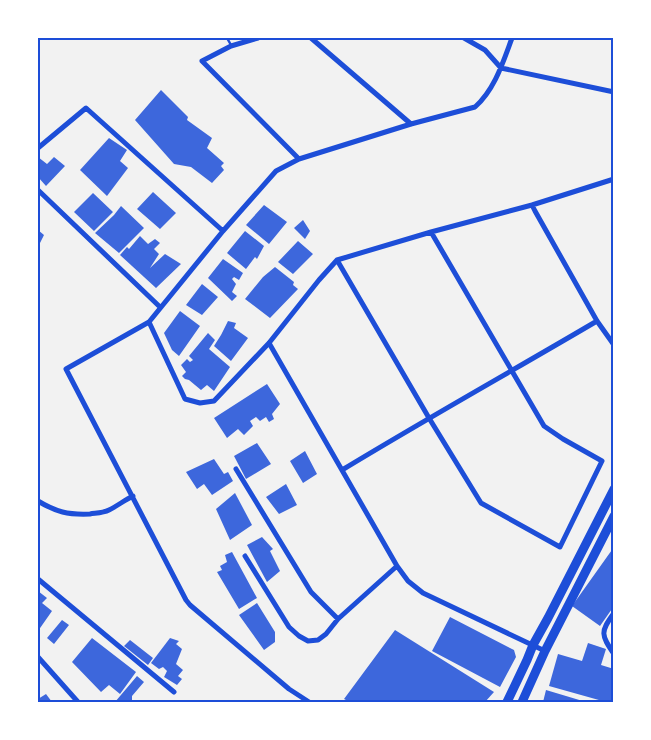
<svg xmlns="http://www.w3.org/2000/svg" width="651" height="740" viewBox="0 0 651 740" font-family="Mulish,sans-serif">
<rect width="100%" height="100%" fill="#f2f2f2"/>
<path fill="#3d67dc" d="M161 90 188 117 187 120 212 138 207 148 224 163 221 166 224 170 212 183 191 167 174 164 135 120Z
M109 138 127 150 120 161 128 168 107 196 80 170Z
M38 157 47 164 54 157 65 166 46 186 38 177Z
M153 192 176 213 160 229 137 209Z
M93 193 113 212 94 231 74 212Z
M264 205 287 222 269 244 246 225Z
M121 206 144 228 119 253 95 233 114 215Z
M303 220 310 231 305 239 294 228Z
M38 230 44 235 38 247Z
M245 231 264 246 257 259 255 257 246 269 227 253Z
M140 236 148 244 155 239 160 243 154 249 159 254 150 268 165 254 181 264 156 288 120 255 127 247 129 249Z
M298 241 313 254 293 274 278 262Z
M223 259 243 273 239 280 234 277 232 279 236 284 232 292 237 296 232 301 208 278Z
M275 267 294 282 293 285 298 289 270 318 245 299 263 277Z
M202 284 218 297 202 315 186 305Z
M180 311 200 326 179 356 172 350 164 333Z
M228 321 236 323 234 328 248 338 231 361 214 346 221 335Z
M208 333 215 340 209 349 230 367 214 391 207 385 201 390 189 380 185 379 182 376 186 372 181 365 187 359 190 362 193 360 189 356Z
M267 384 280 404 272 414 274 419 269 422 266 417 260 421 256 417 250 421 253 426 244 435 238 429 227 438 214 418Z
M257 443 271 464 246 479 234 456Z
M305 451 317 474 303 483 290 461Z
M214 459 224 474 228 472 233 481 212 495 204 484 197 489 186 472Z
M286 484 297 505 279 514 266 497Z
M235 493 252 525 230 540 216 509Z
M262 537 273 549 270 551 280 571 267 582 247 545Z
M614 547V606L600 626 572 606Z
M232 552 257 598 239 609 217 572 222 570 220 566 227 562 225 555Z
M38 591 47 598 42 603 52 611 38 631Z
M257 603 275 632V642L264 650 239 615Z
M450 617 514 650 516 657 500 687 432 651Z
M62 620 69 625 54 644 47 638Z
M395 630 494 692 485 702H350L344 699Z
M92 638 136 672 120 694 109 685 101 692 72 662Z
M170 638 179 641 176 644 182 649 176 664 183 670 178 676 182 679 177 685 164 677 167 671 163 667 159 669 151 663Z
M130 640 153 658 148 665 124 646Z
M588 643 606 649 601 665 614 669V702H606L549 686 558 654 582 661Z
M137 676 144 682 132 696V702H115Z
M546 690 586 702H543Z
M46 694 52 702H38V699Z"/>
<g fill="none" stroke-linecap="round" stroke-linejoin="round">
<path stroke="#1d4ed8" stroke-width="2.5" d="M227 38 231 45"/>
<path stroke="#1d4ed8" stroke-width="5" d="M258 38 231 46 202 61 299 159
M311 38 411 124
M464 38 485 50 501 68 614 92
M38 148 86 108 223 231
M38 190 160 307
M532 205 535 211 597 321 614 345
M337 260 429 418 481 503 560 547 602 461 563 439 544 426 431 232
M149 322 185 399 200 403 214 401 269 343 319 280 337 260 431 232 532 205 614 179
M269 343 397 566 408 581 423 593 545 651
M236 469 311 592 338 619
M342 470C426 419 512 371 597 321
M38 501C56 512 68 515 90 514 96 513 103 513 109 510 117 506 125 500 133 496
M245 556 289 627 299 636 308 641 318 640 326 634 338 619 397 566
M38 579 174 692
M614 613C600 632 601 635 614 654
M38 657 78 702
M309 702 289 689 190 605 186 600 66 369 149 322 223 231 276 171 299 159 411 124 475 107C495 89 503 62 512 38"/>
<path stroke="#1d4ed8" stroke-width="9" d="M507 702 527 660 533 645 548 618 614 489
M522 702 545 651 614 516"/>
</g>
<rect width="651" height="740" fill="none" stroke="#ffffff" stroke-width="78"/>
<rect x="39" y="39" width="573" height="662" fill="none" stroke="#1d4ed8" stroke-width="2"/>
</svg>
